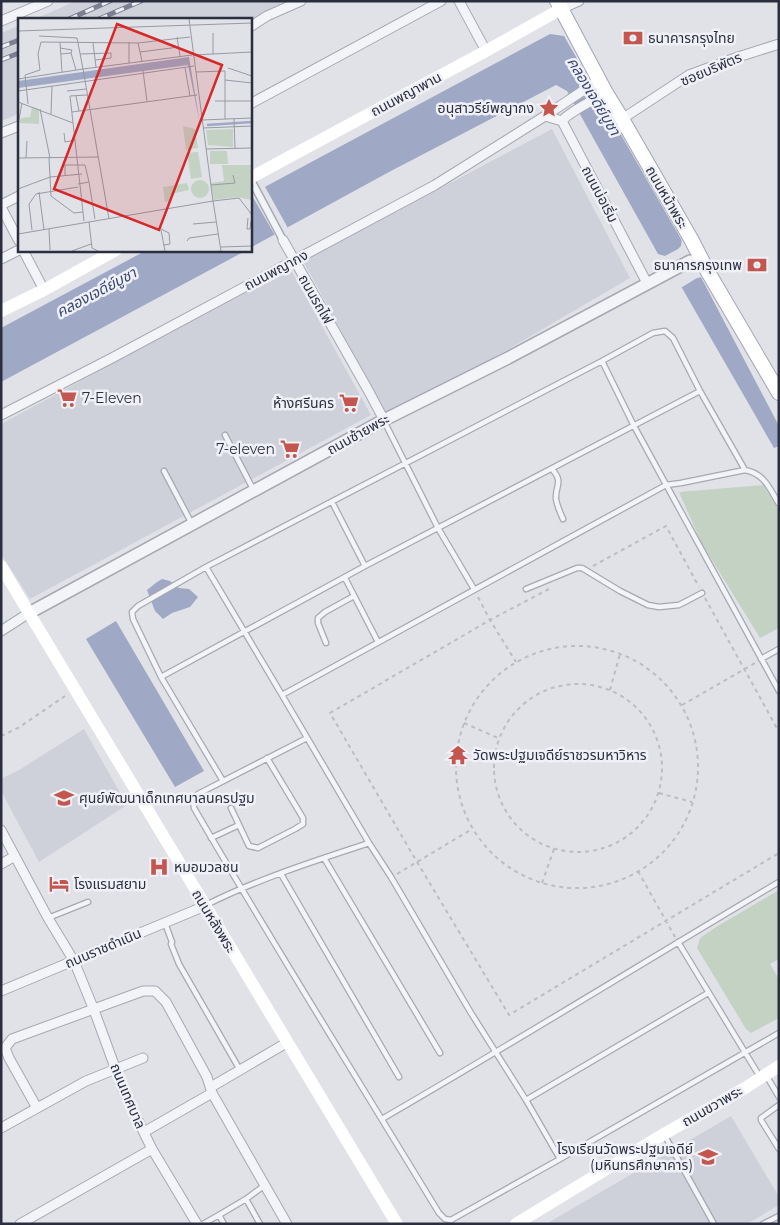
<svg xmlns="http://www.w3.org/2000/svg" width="780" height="1225" viewBox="0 0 780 1225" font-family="Montserrat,'Noto Sans Thai',sans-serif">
<rect width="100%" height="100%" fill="#e1e2e8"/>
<path fill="#cfd1da" d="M76 1H286L271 11 250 19H35Z
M19 26V114L1 121V33Z
M552 129 630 278 389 419 303 261Z
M290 268 371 415 30 599 1 554V424Z
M84 729 127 805 39 862 1 791V779L19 770Z
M731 1116 779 1197V1205L747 1224H546Z"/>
<path fill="#c3d2c3" d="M763 485 779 511V628L760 638 701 542 679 492Z
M779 890V959L770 964 779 979V1018L751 1033 746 1029 697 948 700 938 716 927Z"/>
<path fill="#9fa9c5" d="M550 34 564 36 681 239 779 426V446L774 448 682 288 665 256 658 254 567 91 556 85 389 172 250 248V195Z
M147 250H247L1 382V328Z
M162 579 170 581 179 588 189 589 198 597 190 607 172 613 163 619 155 611 147 590 157 582Z
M116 621 204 771 175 787 86 639Z"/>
<path fill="#e1e2e8" d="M264 185 289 230 276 237 250 192Z
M682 238 703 277 697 278 679 289 663 258 657 255 663 257 678 249 681 246Z"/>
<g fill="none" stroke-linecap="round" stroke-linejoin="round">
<defs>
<path id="service" d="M602 361 634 426 779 691
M384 421 438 528 474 589
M225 435 253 489
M552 469C564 483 555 485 556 499 557 506 560 512 563 519
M164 471 192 524
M332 502 365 566
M206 567 282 695 369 843 391 877 471 1013 526 1100 560 1159
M345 578 378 642
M526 589 577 568H582L620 591 648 605 659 607 679 605 702 593
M326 643 318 623V618L325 612 354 596
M761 659 779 649
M161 677 365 566 700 391
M282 695 666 485 681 483 745 470
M307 738 198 794 193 800 194 808C273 944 357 1078 439 1213L445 1219 451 1220 560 1159 779 1033
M223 781 161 677 133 619 132 612 138 606 206 567 602 361 653 333 665 331 673 338 700 391 745 470C765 474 769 488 779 504
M231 808 249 846 258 848 295 829 303 824V818L267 758
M211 838 239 825
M324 858 440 1053
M281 874 399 1077
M206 905C258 879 314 861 369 843
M48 918 88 902
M165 923 172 942 171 944 179 964 240 1070
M678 942 760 1077
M766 1075 779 1097
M526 1100 708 993
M779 1105 761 1118V1120L779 1149
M382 1119C515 1042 646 961 779 882
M665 1136 714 1224
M246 1199 260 1224
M203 1224 219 1215
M224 1224 219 1215 246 1199 265 1185
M763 1224 779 1216"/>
<path id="pedestrian" d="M250 178 283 240"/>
<path id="minor" d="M459 1 486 51
M561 9 579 1
M1 21 48 1
M250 27 267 16 301 1
M250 104 441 1
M545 116 562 121 647 283
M622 119 689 75 738 57 779 44
M562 121C570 111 594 100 606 93
M1 133 19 126
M1 205 19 196
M1 207 19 241
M283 240 368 390 384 420
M23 250 44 290
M1 259 19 250
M1 415 112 358 435 185 545 116 599 80
M1 631 29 613
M1 830 48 918 74 961 94 1010 124 1092 152 1149 197 1224
M1 864 15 856
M1 991 205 906
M211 1087 288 1042
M37 1108 9 1058 5 1048 12 1039 143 991H155L166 1002 207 1077 212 1093
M1 1128 86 1081 143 1058
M144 1132 212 1093 287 1224
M20 1224 152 1149"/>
<path id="tertiary" d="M29 613 384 420 508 358 690 261"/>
<path id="primary" d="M557 1 606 93 622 119 691 239 708 272 779 393"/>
</defs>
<use href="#service" stroke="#a6a8b2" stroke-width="7"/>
<use href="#pedestrian" stroke="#a6a8b2" stroke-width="9"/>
<use href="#minor" stroke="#a6a8b2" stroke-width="11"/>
<use href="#tertiary" stroke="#a6a8b2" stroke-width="14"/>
<use href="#primary" stroke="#a1a4b3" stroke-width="16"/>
<path stroke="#bbbdc3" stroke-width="2" stroke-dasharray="4 4" stroke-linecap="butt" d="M593 566 666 526 699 587
M549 589 490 620 330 713 417 862 509 1015 779 853
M478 597 490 620 516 662
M705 598 779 732
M456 767a121 121 0 1 1 242 0a121 121 0 1 1-242 0Z
M494 768a84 84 0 1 1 168 0a84 84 0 1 1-168 0Z
M610 690 620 654
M682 705 755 663
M464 723 498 738
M1 736 18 728 65 696
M659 793 692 802
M638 871 675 937
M397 874 472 829
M542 883 554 849"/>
<use href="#service" stroke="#f3f4f7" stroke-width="4.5"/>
<use href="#pedestrian" stroke="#f3f4f7" stroke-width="6"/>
<use href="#minor" stroke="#f3f4f7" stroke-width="9"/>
<use href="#tertiary" stroke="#f3f4f7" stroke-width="11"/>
<path stroke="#fff" stroke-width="12" d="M250 178 486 51 561 9
M1 311 44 290 116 250
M1 566 29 613 397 1224
M516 1224 664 1134 745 1088 779 1066"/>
<use href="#primary" stroke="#fff" stroke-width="14"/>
<defs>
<path id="rail" d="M69 19 110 1
M99 19 141 1
M1 47 19 40
M1 60 19 53"/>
</defs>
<use href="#rail" stroke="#7b7f91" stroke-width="5"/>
<use href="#rail" stroke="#f0f1f6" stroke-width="3" stroke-dasharray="9" stroke-linecap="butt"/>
</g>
<defs>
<symbol id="bank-bare" viewBox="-9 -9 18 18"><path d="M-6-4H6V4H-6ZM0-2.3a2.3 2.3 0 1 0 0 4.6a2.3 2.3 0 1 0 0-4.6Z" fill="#c35750" stroke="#f0f1f6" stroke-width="2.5" paint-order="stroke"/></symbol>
<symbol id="sight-bare" viewBox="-9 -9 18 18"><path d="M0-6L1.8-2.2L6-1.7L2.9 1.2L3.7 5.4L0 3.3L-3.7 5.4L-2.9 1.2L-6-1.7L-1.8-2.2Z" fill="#c35750" stroke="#f0f1f6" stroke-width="2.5" paint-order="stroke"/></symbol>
<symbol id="supermarket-bare" viewBox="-9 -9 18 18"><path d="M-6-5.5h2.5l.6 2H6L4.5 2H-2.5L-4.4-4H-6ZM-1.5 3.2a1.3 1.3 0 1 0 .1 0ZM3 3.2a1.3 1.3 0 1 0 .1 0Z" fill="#c35750" stroke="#f0f1f6" stroke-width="2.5" paint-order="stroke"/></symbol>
<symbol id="temple-bare" viewBox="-9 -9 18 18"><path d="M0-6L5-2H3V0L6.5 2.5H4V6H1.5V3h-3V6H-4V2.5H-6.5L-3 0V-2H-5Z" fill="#c35750" stroke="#f0f1f6" stroke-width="2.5" paint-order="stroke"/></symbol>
<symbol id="school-bare" viewBox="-9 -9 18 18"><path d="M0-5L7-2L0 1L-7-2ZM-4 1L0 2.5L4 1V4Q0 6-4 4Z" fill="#c35750" stroke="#f0f1f6" stroke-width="2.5" paint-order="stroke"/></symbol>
<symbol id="hospital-bare" viewBox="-9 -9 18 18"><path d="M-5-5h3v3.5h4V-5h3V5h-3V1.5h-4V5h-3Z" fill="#c35750" stroke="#f0f1f6" stroke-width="2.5" paint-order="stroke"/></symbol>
<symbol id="hotel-bare" viewBox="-9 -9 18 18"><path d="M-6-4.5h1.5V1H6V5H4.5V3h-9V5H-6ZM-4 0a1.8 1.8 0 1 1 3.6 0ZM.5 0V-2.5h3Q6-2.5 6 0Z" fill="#c35750" stroke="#f0f1f6" stroke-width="2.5" paint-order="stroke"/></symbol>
</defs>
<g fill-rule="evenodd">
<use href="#bank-bare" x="619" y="24" width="28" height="28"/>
<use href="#sight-bare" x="535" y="94" width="28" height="28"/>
<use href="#bank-bare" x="743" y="251" width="28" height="28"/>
<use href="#supermarket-bare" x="53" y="384" width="28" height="28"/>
<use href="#supermarket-bare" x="335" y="389" width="28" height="28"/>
<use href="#supermarket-bare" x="276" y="435" width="28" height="28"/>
<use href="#temple-bare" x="444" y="741" width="28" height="28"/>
<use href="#school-bare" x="50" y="784" width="28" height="28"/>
<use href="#hospital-bare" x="145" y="853" width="28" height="28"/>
<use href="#hotel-bare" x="45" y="870" width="28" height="28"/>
<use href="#school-bare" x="694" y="1143" width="28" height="28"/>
</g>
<g text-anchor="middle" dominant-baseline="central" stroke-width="5" stroke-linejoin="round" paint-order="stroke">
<g font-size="14" fill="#2a2e3f" stroke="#f0f1f6" text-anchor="start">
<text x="648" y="38">ธนาคารกรุงไทย</text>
<text x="534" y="108" text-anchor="end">อนุสาวรีย์พญากง</text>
<text x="742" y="265" text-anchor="end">ธนาคารกรุงเทพ</text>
<text x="82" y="398">7-Eleven</text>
<text x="334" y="403" text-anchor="end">ห้างศรีนคร</text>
<text x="275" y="449" text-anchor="end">7-eleven</text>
<text x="473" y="755">วัดพระปฐมเจดีย์ราชวรมหาวิหาร</text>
<text x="79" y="798">ศุนย์พัฒนาเด็กเทศบาลนครปฐม</text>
<text x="174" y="867">หมอมวลชน</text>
<text x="74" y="884">โรงแรมสยาม</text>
<text x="693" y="1149" text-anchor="end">โรงเรียนวัดพระปฐมเจดีย์<tspan x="693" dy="16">(มหินทรศึกษาคาร)</tspan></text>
</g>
<g font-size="14" fill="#2a2e3f" stroke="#f0f1f6">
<text transform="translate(711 69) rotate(-23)">ซอยบริพัตร</text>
<text transform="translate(406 94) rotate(-28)">ถนนพญาพาน</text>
<text transform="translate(600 194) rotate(62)">ถนนบ่อเริ่ม</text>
<text transform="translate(667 197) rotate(60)">ถนนหน้าพระ</text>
<text transform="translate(276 270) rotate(-28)">ถนนพญากง</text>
<text transform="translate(316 299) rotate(60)">ถนนรถไฟ</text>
<text transform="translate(358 434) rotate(-29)">ถนนซ้ายพระ</text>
<text transform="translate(214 921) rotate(59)">ถนนหลังพระ</text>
<text transform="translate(103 948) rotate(-23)">ถนนราชดำเนิน</text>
<text transform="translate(128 1096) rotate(67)">ถนนเทศบาล</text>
<text transform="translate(712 1106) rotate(-30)">ถนนขวาพระ</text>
</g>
<g font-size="15" font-style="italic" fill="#38456f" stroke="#f0f1f6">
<text transform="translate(594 96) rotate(59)">คลองเจดีย์บูชา</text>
<text transform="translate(96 292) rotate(-28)">คลองเจดีย์บูชา</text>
</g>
</g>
<g transform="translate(18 18)">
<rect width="234" height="234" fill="#e1e2e8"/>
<path d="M14 89 21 91V106L1 105 3 100 12 99ZM165 108 177 111 180 130 168 132ZM215 111V129L190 127 188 112ZM192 133H209L210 146H192ZM180 134 184 159 173 161 169 135ZM204 147H234V182L219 179 196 182 193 165 206 163ZM173 171a9 9 0 1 1 18 0a9 9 0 1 1-18 0ZM169 165 171 172 153 176 154 183 147 184 145 169Z" fill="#c3d2c3"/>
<path d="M171 39 182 106 170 47 0 70V63Z" fill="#9fa9c5"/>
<path fill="none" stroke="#9fa9c5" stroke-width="2.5" d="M189 107 234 104"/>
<path fill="none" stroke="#989aa4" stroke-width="1" d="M0 13 234 5M195 15V36M159 19 162 38M42 24 44 54M75 25 78 49M120 25 124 43M42 30 54 32 53 35 43 36M122 34 161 29M53 35 58 52M62 36 93 35V40L77 42M175 37 234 34M111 45V24M167 50 172 78M210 50 234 58M125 53 129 83M178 54 207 53V101M0 61 65 51 59 20 21 18M207 62 234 65M0 73 176 48M49 73 68 71M58 78 61 93M197 83H234M0 84 55 105M10 86 7 57 22 52 20 36 23 24 120 25 172 19M22 91 32 140M54 94 179 77M33 96 34 68M216 101 217 130M184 102 234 100M0 107 4 85M185 110 234 108M46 115 47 124 57 122M188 131 234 130M0 140 80 139M8 140 9 123M31 140 33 178 56 195 65 194M47 157V147H67L71 164M60 166 71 164 77 201M193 167 217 165 215 157M0 171 32 159 64 156M21 174 26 212M230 200 229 211H232L233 203M91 201 65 51 174 37M66 203 52 78 69 77M71 204 74 230 80 233M175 206 198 204M141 210 151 215 152 226 146 227M31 211 32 232M14 212 11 186 18 176 60 169M143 212 147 233M0 216 195 183 171 1M169 223 171 220 200 216M203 229 234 228M54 233 73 226M203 233 195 183 221 180 234 197"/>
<path fill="#d62828" fill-opacity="0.15" stroke="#d62828" stroke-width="2.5" d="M99 6 204 47 141 212 36 171Z"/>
<rect width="234" height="234" fill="none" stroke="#2a2e3f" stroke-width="2.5"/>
</g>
<rect width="780" height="1225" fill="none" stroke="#2a2e3f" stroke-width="5"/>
</svg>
